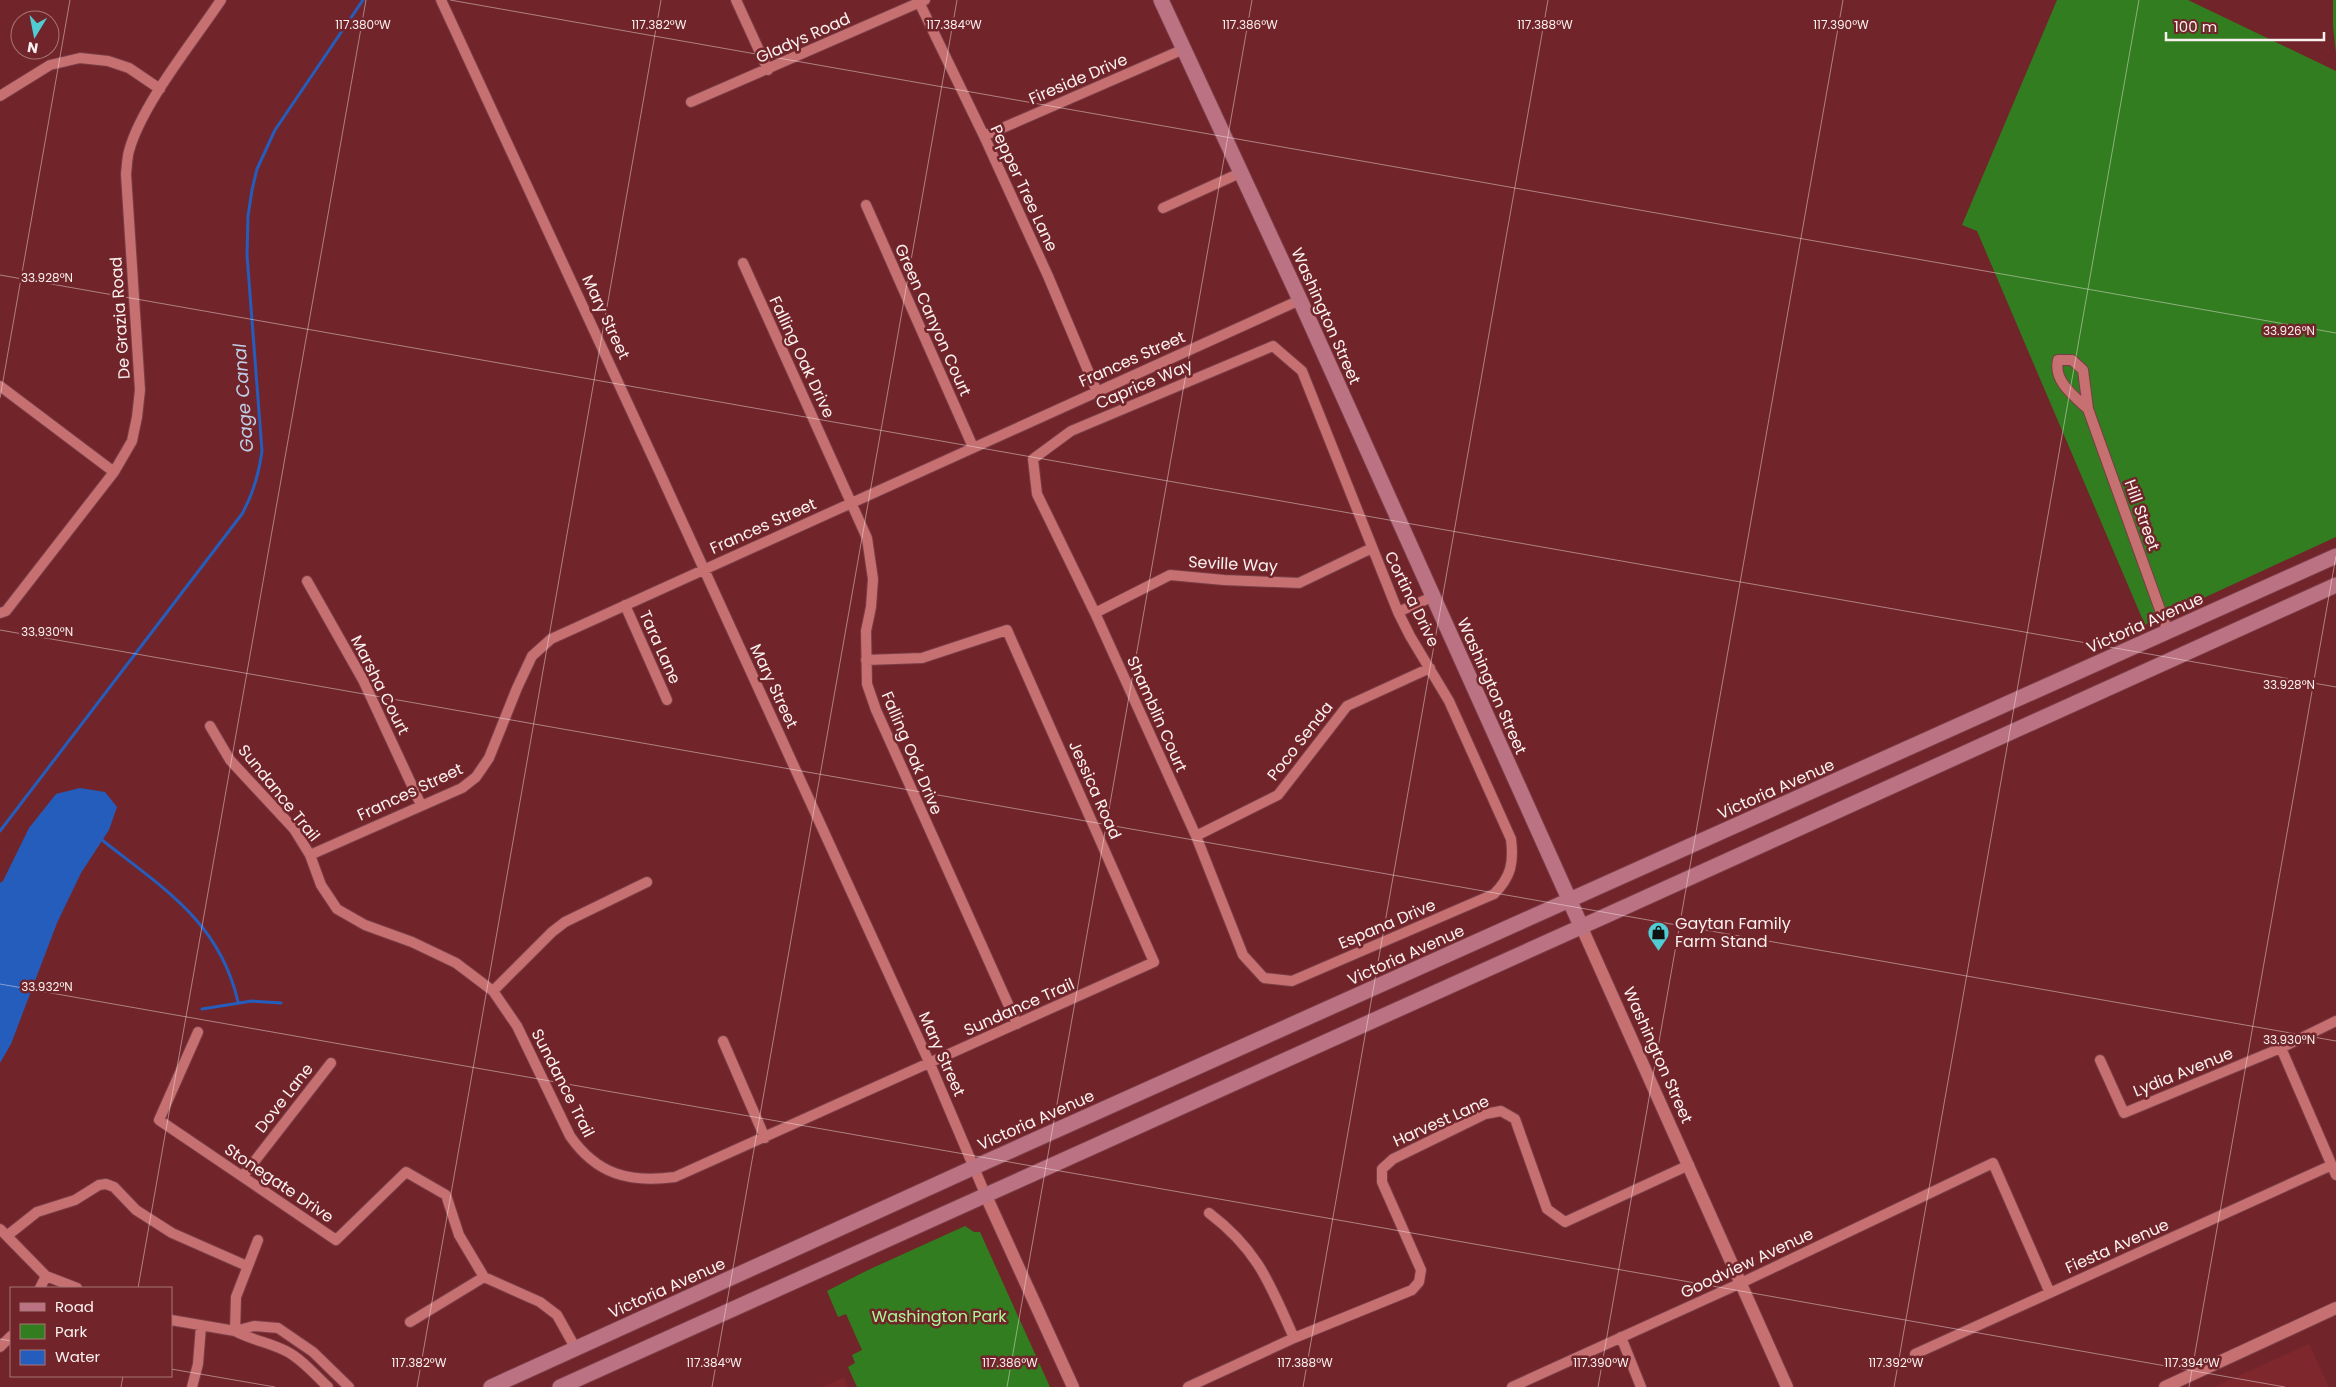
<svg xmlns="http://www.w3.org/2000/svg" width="2336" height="1387" viewBox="0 0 2336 1387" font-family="Poppins,sans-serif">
<rect width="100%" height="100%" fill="#71252a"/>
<path fill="#7e282e" d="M2309 1344 2329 1387H2214Z
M844 1377 848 1387H823Z"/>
<path fill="#327d1f" d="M2057 0H2188L2336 71V537L2145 625 1977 231 1962 225Z
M2333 0H2336V53L2333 26Z
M965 1226 974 1232H980L1050 1387H857L848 1367 855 1363 852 1355 862 1350 846 1314 838 1317 827 1291 868 1270Z"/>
<path fill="#245dbc" d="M80 788 105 792 117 807 109 830 81 873 57 923 11 1044 0 1063V883L3 881 29 828 56 794Z"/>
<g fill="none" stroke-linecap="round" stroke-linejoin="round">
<path stroke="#245dbc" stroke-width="3" d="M0 831 242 514C253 494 259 474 262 451L247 255 248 216 252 190 257 169 275 130 363 0
M102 840C163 888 220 922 238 1002
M202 1009 252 1001 281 1003"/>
<defs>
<path id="minor" d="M441 0 660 473 930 1064 986 1196
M736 0 768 70
M918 0 984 136 1048 276 1097 392
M0 96 50 65 80 58 108 61 129 68 160 89
M691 102 925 0
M984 136 1184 49
M866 205 973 447
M1163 208 1240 173
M743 263 867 538 873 579 871 607 866 631 867 684 876 710 1017 1024
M1273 346 1302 371 1398 612 1410 636 1449 701 1511 839C1514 863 1511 877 1494 894L1292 981 1264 978 1243 955 1196 836 1095 613 1037 494 1033 459 1071 431Z
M0 386 114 472
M2088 409C2074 396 2053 381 2058 360H2072L2083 370 2088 409 2168 632
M307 581 363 680 421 805
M625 605 667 700
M1398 612 1432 597
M0 613 6 611 114 472 132 441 137 417 140 390 126 174C127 166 127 158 129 151 142 104 193 42 221 0
M1095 613 1170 575 1224 580 1299 583 1372 548
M210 726 230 760 294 829 310 855 321 885 337 909 365 925 412 942 456 963 493 991 517 1026 570 1136C597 1175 630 1183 675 1177L1154 962 1007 630 922 658 866 660
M1196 836 1278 795 1347 706 1430 668
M310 855 462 788 476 777 489 758 517 688 532 656 551 639 1300 300
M493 991 552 932 565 922 647 882
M198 1032 159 1120 336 1240 406 1172 446 1195 459 1235 484 1277 540 1302 557 1315 576 1349
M723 1041 765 1138
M2281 1048 2336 1175
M2100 1060 2124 1113 2281 1048 2336 1021
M243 1176 331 1063
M1209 1213C1258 1250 1270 1284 1294 1338
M0 1229 46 1276 77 1288
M8 1235 37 1212 75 1200 99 1185 106 1184 114 1187 136 1210 172 1233 247 1266
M40 1288 46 1276
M171 1320 235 1331 254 1326 278 1328 313 1352 349 1387
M410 1322 484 1277
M235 1331C252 1340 270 1343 286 1351 302 1359 315 1375 328 1387
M235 1331 236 1297 258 1240
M1621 1337 1641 1387
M0 1347 11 1336
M1915 1354 2332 1165
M192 1387 198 1364 201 1326
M1188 1387 1294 1338 1412 1290 1419 1282 1421 1270 1382 1182V1169L1393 1159 1485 1114 1501 1111 1515 1119 1547 1209 1565 1222 1689 1165
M1512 1387 1741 1283 1993 1163 2050 1293"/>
<path id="tertiary" d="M1582 928 1787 1387
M986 1196 1073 1387
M2165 1387 2336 1308"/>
<path id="secondary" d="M1161 0 1300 300 1582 928
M491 1387 990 1160 2336 556
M560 1387C1153 1123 1744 852 2336 585"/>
</defs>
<use href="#minor" stroke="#7a3d46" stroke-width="12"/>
<use href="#tertiary" stroke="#7a3d46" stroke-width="14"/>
<use href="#secondary" stroke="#7a3d46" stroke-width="17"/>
<use href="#minor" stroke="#c67071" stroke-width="10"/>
<use href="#tertiary" stroke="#c67071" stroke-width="12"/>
<use href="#secondary" stroke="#bb7282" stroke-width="15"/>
</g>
<path fill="none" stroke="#faf0ef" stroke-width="1" stroke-opacity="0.45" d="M450 0 2336 333M0 275 2336 687M0 398 70 0M0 630 2336 1041M0 984 2285 1387M138 1288 366 0M0 1339 11 1341M171 1369 275 1387M121 1387 123 1376M417 1387 661 0M712 1387 957 0M1007 1387 1252 0M1303 1387 1548 0M1598 1387 1843 0M1894 1387 2139 0M2189 1387 2336 556"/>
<defs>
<symbol id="shop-pin" viewBox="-11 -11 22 30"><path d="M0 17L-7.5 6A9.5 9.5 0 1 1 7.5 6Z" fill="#51ccd3" stroke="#71252a"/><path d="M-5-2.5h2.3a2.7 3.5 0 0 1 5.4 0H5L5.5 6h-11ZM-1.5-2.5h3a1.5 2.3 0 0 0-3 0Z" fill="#111"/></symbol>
</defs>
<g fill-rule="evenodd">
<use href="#shop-pin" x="1646" y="920" width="25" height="34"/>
</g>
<g text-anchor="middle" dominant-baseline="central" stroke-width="5" stroke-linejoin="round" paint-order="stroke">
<g font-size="16" fill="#faf0ef" stroke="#71252a">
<text transform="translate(803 38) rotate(-24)">Gladys Road</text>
<text transform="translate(1078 79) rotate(-23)">Fireside Drive</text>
<text transform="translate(1024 188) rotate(65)">Pepper Tree Lane</text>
<text transform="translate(1326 316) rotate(66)">Washington Street</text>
<text transform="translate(606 317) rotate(65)">Mary Street</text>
<text transform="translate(120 318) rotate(-94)">De Grazia Road</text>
<text transform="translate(933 320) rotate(66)">Green Canyon Court</text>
<text transform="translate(802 357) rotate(65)">Falling Oak Drive</text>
<text transform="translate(1132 359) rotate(-24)">Frances Street</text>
<text transform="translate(1144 384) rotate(-23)">Caprice Way</text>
<text transform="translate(2142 515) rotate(70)">Hill Street</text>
<text transform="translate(763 526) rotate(-24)">Frances Street</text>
<text transform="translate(1233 564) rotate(3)">Seville Way</text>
<text transform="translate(1412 599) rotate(64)">Cortina Drive</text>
<text transform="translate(2145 623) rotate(-24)">Victoria Avenue</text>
<text transform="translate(660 647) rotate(66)">Tara Lane</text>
<text transform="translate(380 685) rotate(63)">Marsha Court</text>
<text transform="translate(774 686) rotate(65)">Mary Street</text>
<text transform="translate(1492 686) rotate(66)">Washington Street</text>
<text transform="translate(1157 714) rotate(66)">Shamblin Court</text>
<text transform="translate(1300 741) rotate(-52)">Poco Senda</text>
<text transform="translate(912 753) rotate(67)">Falling Oak Drive</text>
<text transform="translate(1776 789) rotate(-24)">Victoria Avenue</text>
<text transform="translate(1095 790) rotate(66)">Jessica Road</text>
<text transform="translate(410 792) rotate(-25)">Frances Street</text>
<text transform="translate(279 793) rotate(51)">Sundance Trail</text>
<text transform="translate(1387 924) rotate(-23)">Espana Drive</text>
<text transform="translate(1406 955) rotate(-24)">Victoria Avenue</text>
<text transform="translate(1019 1007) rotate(-24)">Sundance Trail</text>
<text transform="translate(942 1054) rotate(66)">Mary Street</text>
<text transform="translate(1658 1055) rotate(66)">Washington Street</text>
<text transform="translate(2183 1072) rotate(-22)">Lydia Avenue</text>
<text transform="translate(563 1083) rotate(63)">Sundance Trail</text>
<text transform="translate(284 1098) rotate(-52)">Dove Lane</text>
<text transform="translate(1036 1120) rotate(-24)">Victoria Avenue</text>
<text transform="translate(1441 1121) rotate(-24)">Harvest Lane</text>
<text transform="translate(279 1183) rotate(34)">Stonegate Drive</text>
<text transform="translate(2117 1246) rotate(-24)">Fiesta Avenue</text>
<text transform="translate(1747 1263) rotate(-25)">Goodview Avenue</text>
<text transform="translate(667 1288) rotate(-24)">Victoria Avenue</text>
</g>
<g font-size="16" fill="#faf0ef" stroke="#71252a" text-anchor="start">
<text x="1675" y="923">Gaytan Family<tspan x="1675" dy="18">Farm Stand</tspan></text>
</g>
<g font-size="16" fill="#a8fa97" stroke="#71252a">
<text x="939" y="1316">Washington Park</text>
</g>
<g font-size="18" font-style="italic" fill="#bfcee7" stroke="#71252a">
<text transform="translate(243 398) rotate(-94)">Gage Canal</text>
</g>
</g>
<g font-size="12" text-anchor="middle" fill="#faf0ef" stroke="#71252a" stroke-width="5" stroke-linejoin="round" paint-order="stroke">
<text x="1545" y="29">117.388°W</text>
<text x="363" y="29">117.380°W</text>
<text x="659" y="29">117.382°W</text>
<text x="954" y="29">117.384°W</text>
<text x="1250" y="29">117.386°W</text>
<text x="1841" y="29">117.390°W</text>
<text x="47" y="282">33.928°N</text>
<text x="2289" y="335">33.926°N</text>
<text x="47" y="636">33.930°N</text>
<text x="2289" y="689">33.928°N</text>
<text x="47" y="991">33.932°N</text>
<text x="2289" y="1044">33.930°N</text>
<text x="419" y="1367">117.382°W</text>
<text x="714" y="1367">117.384°W</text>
<text x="1010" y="1367">117.386°W</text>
<text x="1305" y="1367">117.388°W</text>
<text x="1601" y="1367">117.390°W</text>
<text x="1896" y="1367">117.392°W</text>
<text x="2192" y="1367">117.394°W</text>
</g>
<rect x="10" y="1287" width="162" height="90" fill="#71252a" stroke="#a87679"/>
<rect x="20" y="1303" width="25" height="8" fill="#bb7282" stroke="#a87679"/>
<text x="55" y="1312" font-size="15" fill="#faf0ef">Road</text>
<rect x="20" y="1324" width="25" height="15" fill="#327d1f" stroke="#a87679"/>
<text x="55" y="1337" font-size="15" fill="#faf0ef">Park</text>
<rect x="20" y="1350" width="25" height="15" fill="#245dbc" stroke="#a87679"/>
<text x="55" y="1362" font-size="15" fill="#faf0ef">Water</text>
<g transform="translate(35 35) rotate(190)"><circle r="24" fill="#71252a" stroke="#a87679"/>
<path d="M0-4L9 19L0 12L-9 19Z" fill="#51ccd3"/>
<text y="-8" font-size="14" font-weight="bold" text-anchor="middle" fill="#faf0ef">N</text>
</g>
<path d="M2166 32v8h158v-8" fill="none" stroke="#faf0ef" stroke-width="2.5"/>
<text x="2174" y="32" font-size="15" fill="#faf0ef" stroke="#71252a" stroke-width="4" paint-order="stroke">100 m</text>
</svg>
